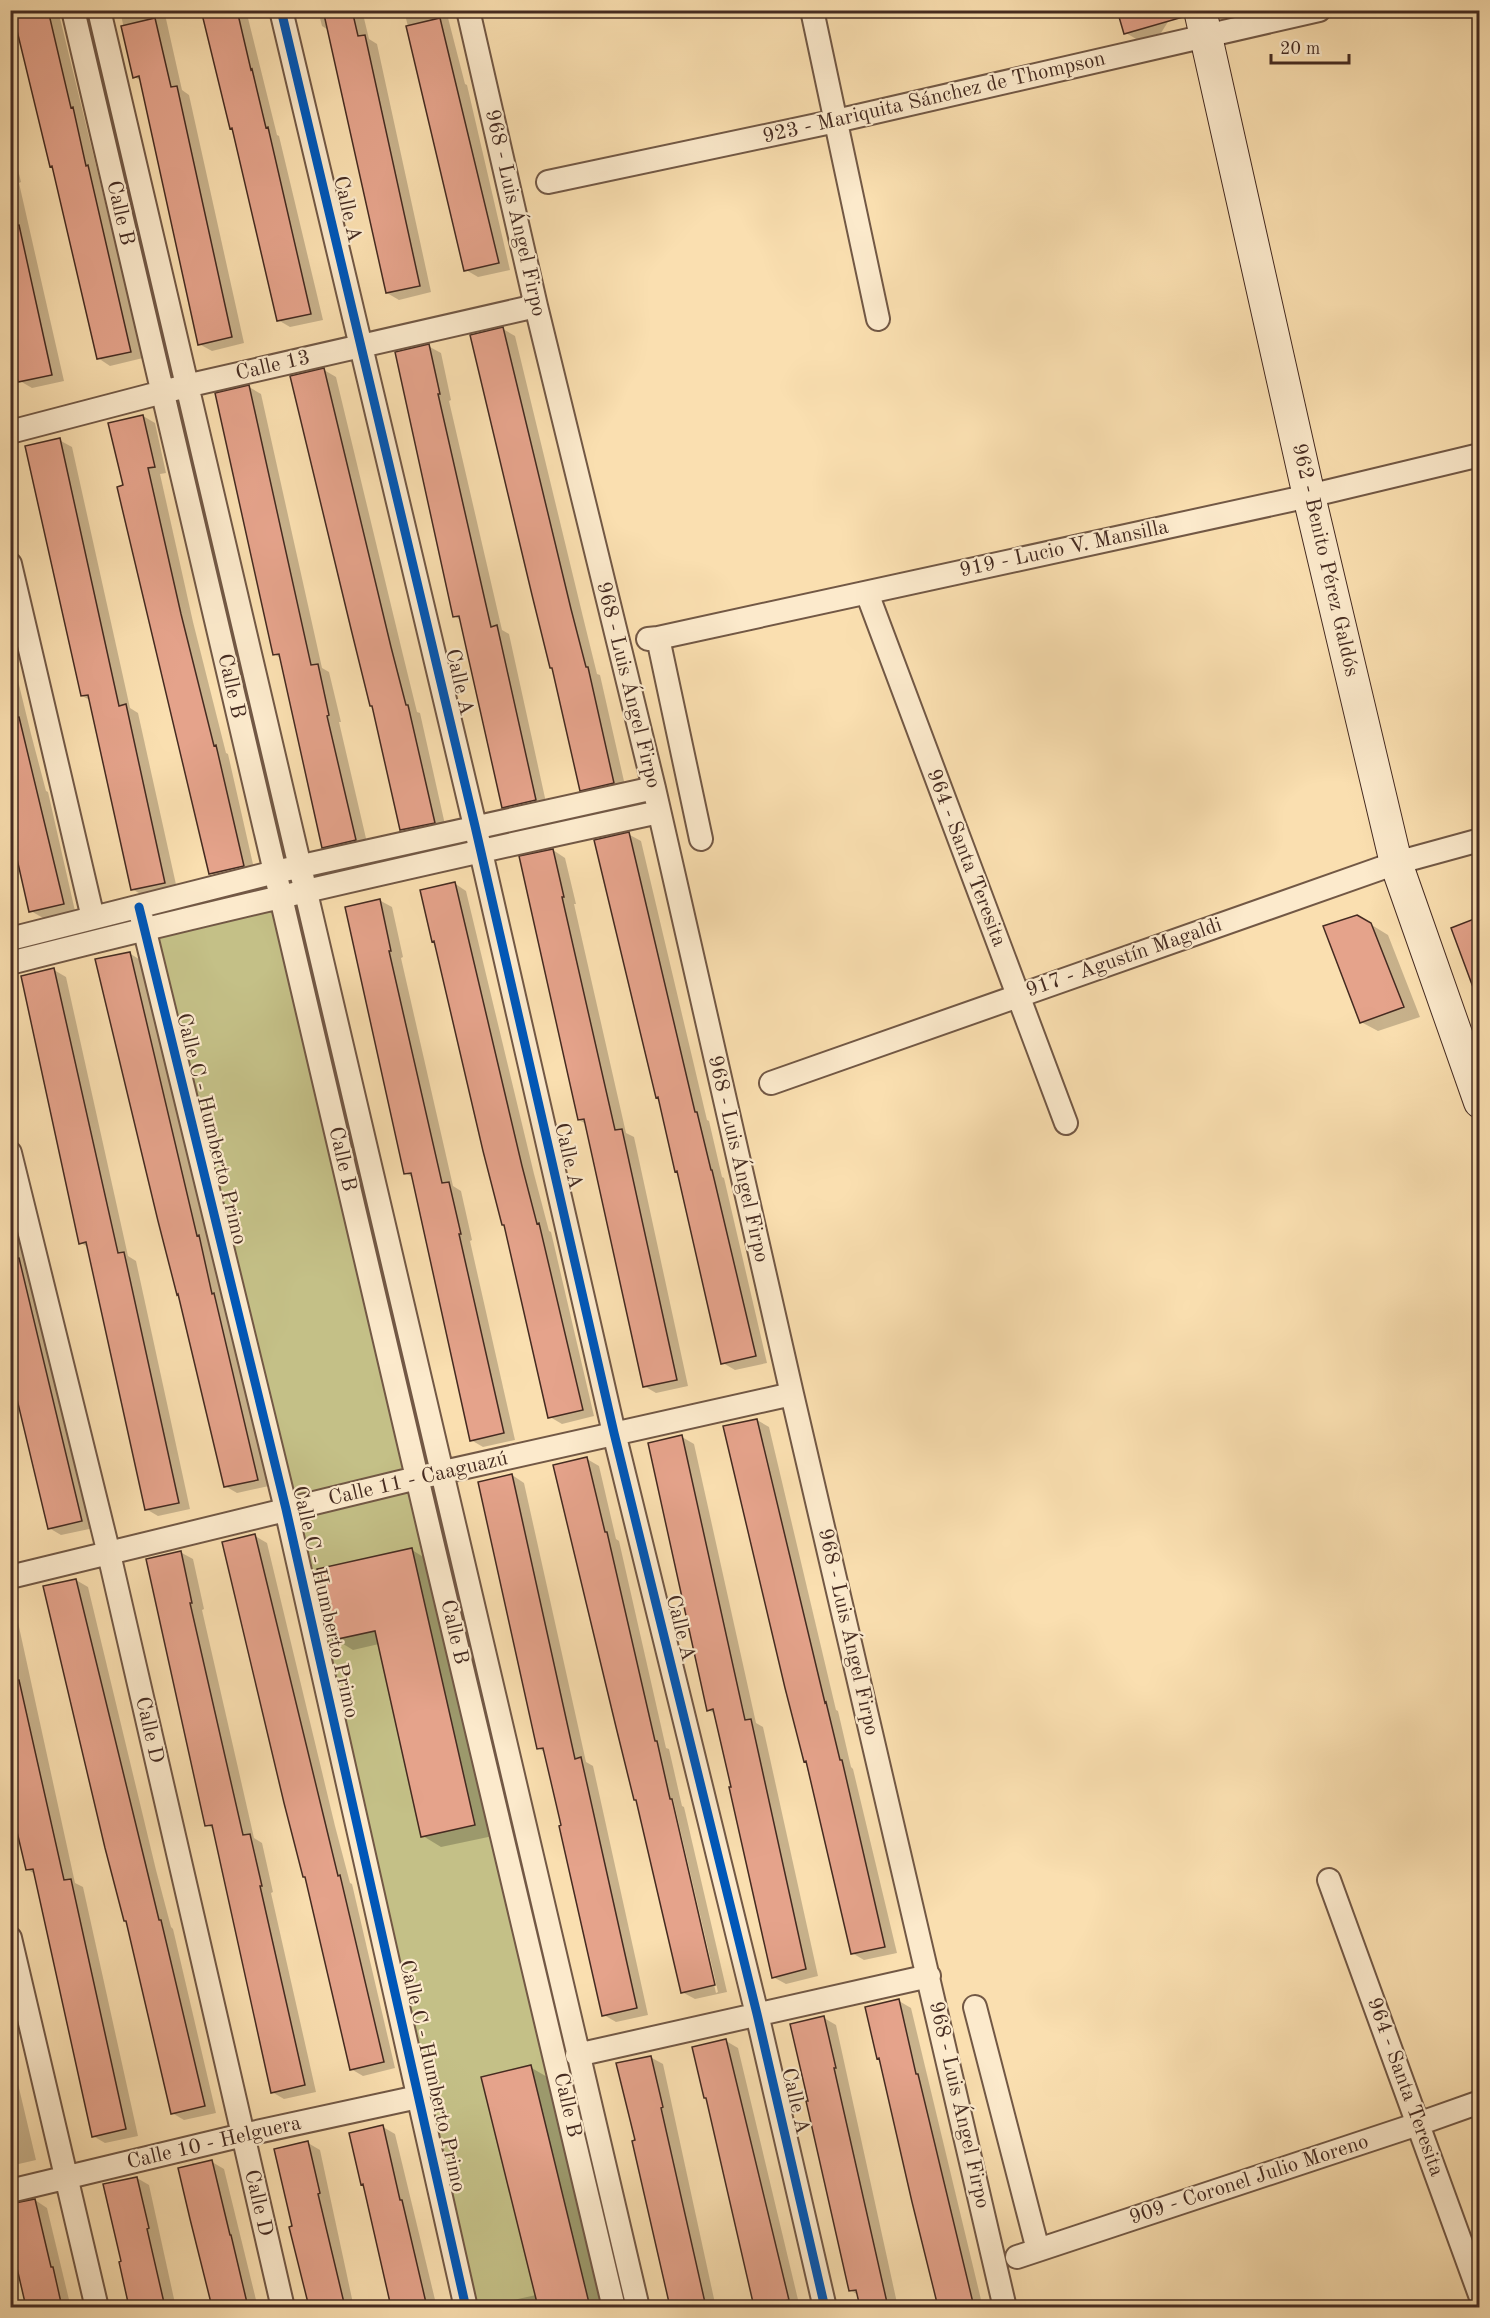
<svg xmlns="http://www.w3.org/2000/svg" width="1490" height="2318" viewBox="0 0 1490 2318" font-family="'Old Standard TT',serif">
<rect width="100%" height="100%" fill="#fadfb0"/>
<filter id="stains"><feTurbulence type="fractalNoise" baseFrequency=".00333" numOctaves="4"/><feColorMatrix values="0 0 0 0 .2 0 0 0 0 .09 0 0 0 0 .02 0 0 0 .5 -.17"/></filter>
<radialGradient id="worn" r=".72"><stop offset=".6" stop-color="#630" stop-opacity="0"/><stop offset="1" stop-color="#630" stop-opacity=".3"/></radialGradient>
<path fill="#c4c087" stroke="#847654" stroke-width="1.5" d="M281 898 614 2307H466L144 929Z"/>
<path fill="#0003" fill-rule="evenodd" d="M15 10H58L143 358 110 366 98 358Z
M120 10H164L182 90 189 95 244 343 212 351 199 344 142 81 134 77Z
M203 10H246L277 135 279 136 323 320 290 327 278 320Z
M318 10H362L369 39 377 44 431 292 399 300 387 293 330 31 322 26Z
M404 10H446L465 84 467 85 510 270 478 277 466 270Z
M1171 17 1161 33 1138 40 1126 33Z
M10 137 21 182 19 183 64 381 32 388 20 381 10 341Z
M503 329 515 336 583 617 597 674 600 675 626 790 593 797 581 790 554 668Z
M428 346 441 353 451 400 449 401 502 630 509 634 547 807 515 814 503 807 462 621 454 616Z
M324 370 336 377 403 655 417 712 420 713 446 829 414 836 402 829Z
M249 387 261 394 322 668 329 672 341 722H339L368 847 336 854 323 847 282 659 274 654Z
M143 416 155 423 166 473 160 474 193 622 226 753 228 754 255 873 223 880 211 873 125 486Z
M59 440 72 447 130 708 138 713 177 889 144 896 132 889 90 700 82 696Z
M10 648 31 734 46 791 48 792 75 911 43 918 31 911 10 828Z
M628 834 641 841 707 1120 709 1121 722 1177 724 1178 767 1363 735 1370 723 1363 659 1097Z
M553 850 565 858 576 904H574L626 1133 634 1137 688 1386 656 1393 644 1386 586 1124 579 1120Z
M454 883 466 891 534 1174 549 1231 551 1232 594 1416 562 1424 550 1417Z
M379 900 392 907 403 957 401 958 453 1186 461 1191 472 1240 470 1241 515 1440 483 1447 471 1440 414 1178 405 1173Z
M1357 916 1388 935 1420 1017 1378 1031 1361 1022Z
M1480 918V976L1468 969 1453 929Z
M129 953 142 961 269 1486 237 1493 225 1486Z
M54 970 66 977 128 1256 136 1261 190 1509 158 1516 146 1509 88 1247 81 1243Z
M10 1189 94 1528 61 1535 49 1528 10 1366Z
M757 1420 769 1427 836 1710 838 1711 851 1767 853 1769 897 1953 864 1960 852 1953 725 1428Z
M682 1437 694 1444 756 1723 763 1727 818 1976 786 1984 773 1977 716 1714 708 1710Z
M587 1459 599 1466 616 1539 619 1541 666 1748 669 1749 682 1806 684 1807 727 1992 695 1999 682 1992 555 1466ZM670 1799H673L718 1992 716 1993Z
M512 1475 524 1483 586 1762 593 1766 648 2015 616 2022 604 2015 546 1753 538 1748Z
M10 1532 15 1550 10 1551Z
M255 1536 267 1543 335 1826 350 1883 352 1884 395 2068 363 2076 351 2069 306 1878Z
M412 1550 430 1561 493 1836 441 1847 423 1836 379 1644 353 1650 335 1639Z
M180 1552 193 1559 204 1609 202 1610 254 1838 262 1843 273 1892 271 1893 316 2092 284 2099 272 2092 215 1830 207 1825Z
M76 1580 88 1587 156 1870 171 1927 173 1929 216 2113 184 2120 172 2113Z
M10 1602 14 1604 75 1883 83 1887 138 2136 105 2143 93 2136 35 1874 28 1870 10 1792Z
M899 2001 911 2008 983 2308H940L867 2008Z
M824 2018 836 2025 897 2303 905 2308H861L858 2295 850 2290Z
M726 2041 738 2048 800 2308H757L707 2099Z
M10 2050 36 2160 10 2166Z
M650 2057 663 2064 716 2308H672L618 2064Z
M530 2067 549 2078 605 2308H492V2305L536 2295Z
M383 2127 395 2134 437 2308H393L351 2134Z
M308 2143 320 2150 354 2308H310L276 2150Z
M212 2162 224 2169 258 2308H214L180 2169Z
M137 2178 149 2185 176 2308H132L105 2185Z
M35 2200 47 2208 71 2308H27L10 2240Z"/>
<path fill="#e5a38b" stroke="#452b21" stroke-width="1.5" d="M12 10H48L71 108 73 107 86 166 88 165 131 352 97 359 52 166 50 167Z
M201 10H237L251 70 252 69 266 128 268 127 311 314 277 321 232 128 230 129Z
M323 10H352L358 36 365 35 420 286 386 293Z
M1117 10H1182L1183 17 1124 34Z
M155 18 171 87 177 86 232 337 198 345 139 76 133 78 121 26Z
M440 18 499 263 464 271 406 26Z
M19 225 52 375 18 382 10 349V226Z
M503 327 571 609 586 667H588L614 783 580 791 552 668H550L532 595 470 335Z
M429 344 440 394H438L491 627 497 625 536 800 502 808 459 616 453 617 395 352Z
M324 368 391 647 406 705H408L435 823 400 830 372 706H370L352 633 290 376Z
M249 385 311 665 318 664 329 715 327 716 356 840 322 848 279 654 273 655 215 393Z
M143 415 155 467 148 468 181 614 214 746 216 745 244 866 209 874 117 487 123 485 108 423Z
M60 438 119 706 126 704 165 883 131 890 88 695 81 696 25 446Z
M19 717 64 904 29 912 10 828V718Z
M629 832 695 1112H697L711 1170H712L756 1356 721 1364 677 1171 675 1172 658 1097 656 1098 594 840Z
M553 849 564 897H562L615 1130 622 1129 677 1380 643 1387 584 1119 578 1120 519 856Z
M455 882 522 1166 537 1224 539 1223 583 1410 548 1418 504 1225H502L483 1151 434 941 432 942 420 890Z
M380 899 391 951H389L442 1183 449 1182 461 1234H459L504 1433 470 1441 411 1173 404 1174 345 907Z
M1357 915 1371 923 1404 1007 1360 1023 1323 926Z
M1479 917V998H1477L1451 928Z
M130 952 197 1236 199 1235 212 1294 214 1293 258 1480 224 1487 178 1294 177 1295 158 1221 95 959Z
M54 968 118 1253 124 1252 179 1503 145 1510 86 1242 79 1244 21 976Z
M19 1258 82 1521 48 1529 10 1370V1259Z
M757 1419 825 1703 826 1702 840 1760H842L885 1947 851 1954 806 1761 804 1762 785 1688 723 1426Z
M682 1435 745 1720 751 1719 806 1969 772 1978 729 1787H731L713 1709 707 1711 648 1443Z
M587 1457 605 1532H607L655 1741H657L670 1799H672L715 1985 681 1993 636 1800H634L616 1727 553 1465Z
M512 1474 575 1759 581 1757 637 2008 602 2016 559 1826 561 1825 543 1748 537 1749 478 1482Z
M255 1534 324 1818 338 1876 340 1875 384 2062 350 2070 305 1877H303L284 1803 222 1542Z
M412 1548 475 1825 421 1837 375 1631 333 1640 317 1569Z
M181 1551 192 1603H190L243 1835 250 1834 262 1886H260L305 2085 271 2093 212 1825 205 1826 146 1559Z
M76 1579 145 1862 159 1920H161L205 2106 171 2114 126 1921H124L105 1848 43 1586Z
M10 1680H19L64 1880 71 1879 126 2129 92 2137 33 1869 26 1870 14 1819 10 1797Z
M899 1999 916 2074H918L974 2307H938L912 2202 879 2058 877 2059 865 2007Z
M824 2016 836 2068H834L888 2307H860L856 2290 849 2291 806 2101H808L790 2024Z
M726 2039 789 2300 757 2307H754L706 2098H704L692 2047Z
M651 2056 663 2107 661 2108 706 2307H670L632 2141 635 2140 616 2063Z
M531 2065 590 2307H538L481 2077Z
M383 2125 400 2200H402L427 2307H391L363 2184 361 2185 349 2133Z
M308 2141 320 2193 318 2194 345 2307H309L289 2227 292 2226 274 2149Z
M212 2160 230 2235H231L248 2307H212L190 2219 178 2168Z
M137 2177 149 2228 147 2229 165 2307H129L119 2262 121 2261 103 2184Z
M35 2199 51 2267H53L62 2307H26L13 2251 10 2252V2204Z"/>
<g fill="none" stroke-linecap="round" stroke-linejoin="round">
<defs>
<path id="street" d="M73 10 430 1533 614 2308
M99 10C276 777 455 1543 638 2308
M281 10 475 826 614 1433 757 2014 825 2308
M468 10 536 306 654 788 792 1394 1005 2308
M812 10 878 319
M548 182 836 121 1319 10
M10 432 186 386 536 306
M10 564 93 918
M867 593 1066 1123
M658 638 701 839
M648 639 658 638 1309 496 1480 455
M139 907 286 1509 466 2308
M10 939 275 872 654 788
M10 963C225 908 442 859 659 812
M771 1083 1396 863 1480 840
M10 1153 109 1554 283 2308
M10 1577 417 1478 792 1394
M1329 1880 1480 2295
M10 1938 97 2308
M975 2007 1038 2250
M577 2055 929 1976
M10 2191 243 2135 418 2097
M1017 2257 1418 2124 1480 2102"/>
<path id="secondary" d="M1200 10 1309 496 1396 863 1480 1102"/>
</defs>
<use href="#street" stroke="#725845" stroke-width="26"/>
<use href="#secondary" stroke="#452b21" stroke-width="34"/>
<use href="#street" stroke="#fceacc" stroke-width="22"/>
<use href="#secondary" stroke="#fceacc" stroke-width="32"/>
<defs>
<path id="cycleway" d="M281 10 475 826 614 1433 757 2014 825 2308
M139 907 286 1509 466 2308"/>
</defs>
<use href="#cycleway" stroke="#fceacc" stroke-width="13"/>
<use href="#cycleway" stroke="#0057b8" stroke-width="9"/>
</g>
<g text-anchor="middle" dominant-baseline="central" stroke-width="4.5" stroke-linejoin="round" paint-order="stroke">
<g font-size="21" fill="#452b21" stroke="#fceacc">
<text transform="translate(934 98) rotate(-13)">923 - Mariquita Sánchez de Thompson</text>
<text transform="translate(347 209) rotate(77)">Calle A</text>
<text transform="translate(120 213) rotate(77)">Calle B</text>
<text transform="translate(515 213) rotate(77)">968 - Luis Ángel Firpo</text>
<text transform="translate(273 366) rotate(-13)">Calle 13</text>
<text transform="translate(1064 549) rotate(-12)">919 - Lucio V. Mansilla</text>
<text transform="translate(1325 560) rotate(77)">962 - Benito Pérez Galdós</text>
<text transform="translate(459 682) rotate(77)">Calle A</text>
<text transform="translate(628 685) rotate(76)">968 - Luis Ángel Firpo</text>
<text transform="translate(231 686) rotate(77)">Calle B</text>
<text transform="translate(966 858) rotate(69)">964 - Santa Teresita</text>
<text transform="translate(1124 958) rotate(-19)">917 - Agustín Magaldi</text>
<text transform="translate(211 1129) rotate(76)">Calle C - Humberto Primo</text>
<text transform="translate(568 1156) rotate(77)">Calle A</text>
<text transform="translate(342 1159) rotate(77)">Calle B</text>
<text transform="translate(738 1159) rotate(77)">968 - Luis Ángel Firpo</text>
<text transform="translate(418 1479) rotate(-13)">Calle 11 - Caaguazú</text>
<text transform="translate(325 1602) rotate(77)">Calle C - Humberto Primo</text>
<text transform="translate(680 1628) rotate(76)">Calle A</text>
<text transform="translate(454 1632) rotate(77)">Calle B</text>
<text transform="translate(848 1632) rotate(77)">968 - Luis Ángel Firpo</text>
<text transform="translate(149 1730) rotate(77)">Calle D</text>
<text transform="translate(432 2076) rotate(77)">Calle C - Humberto Primo</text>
<text transform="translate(1405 2087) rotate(70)">964 - Santa Teresita</text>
<text transform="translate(795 2101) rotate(77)">Calle A</text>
<text transform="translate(567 2105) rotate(77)">Calle B</text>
<text transform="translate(959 2105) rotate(77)">968 - Luis Ángel Firpo</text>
<text transform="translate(214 2143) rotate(-13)">Calle 10 - Helguera</text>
<text transform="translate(1249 2180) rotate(-18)">909 - Coronel Julio Moreno</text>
<text transform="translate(258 2203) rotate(77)">Calle D</text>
</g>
</g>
<rect width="1490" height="2318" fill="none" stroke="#fadfb0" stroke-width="36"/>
<rect x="12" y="12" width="1466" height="2294" fill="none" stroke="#452b21" stroke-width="3"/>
<rect x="18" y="18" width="1454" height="2282" fill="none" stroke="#452b21" stroke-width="1.5"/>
<path d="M1271 54v9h78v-9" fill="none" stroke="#452b21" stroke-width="3"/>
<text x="1280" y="54" font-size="18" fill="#452b21" stroke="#fceacc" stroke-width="4.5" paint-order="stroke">20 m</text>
<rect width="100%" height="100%" filter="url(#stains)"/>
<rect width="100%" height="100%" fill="url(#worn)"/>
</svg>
